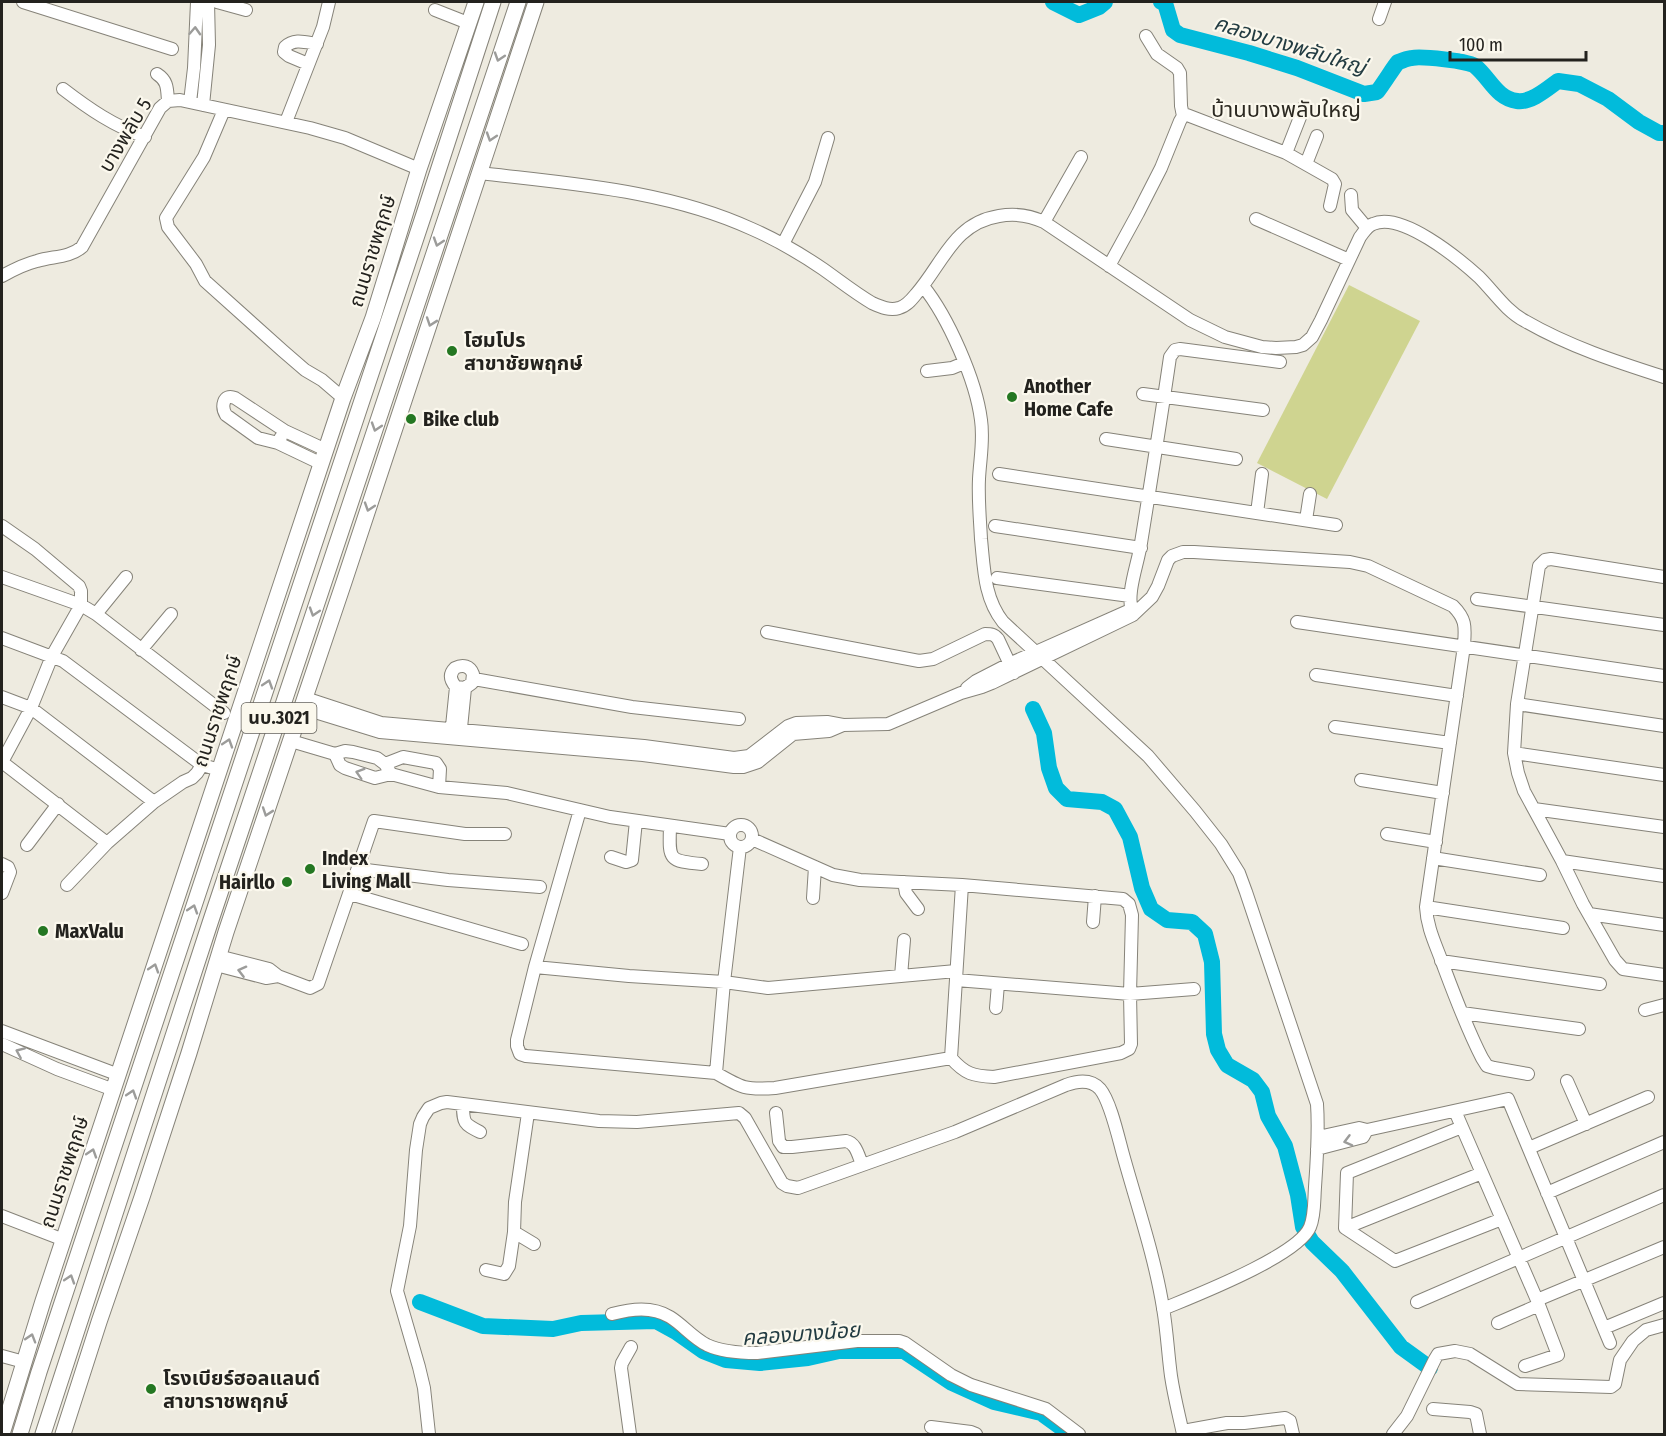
<svg xmlns="http://www.w3.org/2000/svg" width="1666" height="1436" viewBox="0 0 1666 1436" font-family="'Fira Sans Condensed','Noto Sans Thai',sans-serif">
<rect width="100%" height="100%" fill="#eeebe0"/>
<path fill="#cfd490" d="M1349 285 1420 321 1327 499 1257 463Z"/>
<g fill="none" stroke-linecap="round" stroke-linejoin="round">
<path stroke="#01bbdb" stroke-width="16" d="M1053 2 1079 15 1099 7 1105 2
M1161 2 1165 3 1173 30 1180 35 1249 53 1297 68 1364 94 1377 92C1382 86 1395 65 1398 62 1402 61 1408 58 1412 58 1420 56 1470 61 1475 66 1490 78 1496 98 1517 101 1531 103 1547 89 1558 81L1579 84 1608 99 1639 122 1659 133H1664
M1033 709 1044 733 1049 768 1056 788 1067 799 1102 802 1115 809 1130 837 1142 888 1151 909 1167 920 1192 922 1205 934 1212 962 1214 1034 1218 1050 1227 1065 1253 1080 1262 1092 1268 1116 1285 1146 1298 1195 1303 1227 1312 1242 1342 1271 1401 1347 1430 1368
M420 1302 483 1326 553 1329 581 1323 656 1321 676 1332 703 1351 726 1360 760 1363 808 1358 839 1351H904L952 1383 994 1402 1041 1413 1070 1434"/>
<defs>
<path id="minor" d="M23 2 172 49
M217 2 246 10
M435 10 468 23
M1379 19 1385 2
M1146 36 1157 54 1177 68 1180 73 1181 106 1183 116
M308 64 289 56 284 52 285 47C294 38 305 42 317 44
M157 74C168 81 167 89 168 101
M63 89C89 109 114 126 145 137
M190 102 194 68 197 2
M203 105 209 45 208 2
M224 110 204 157 166 218 168 227 196 264 205 281 283 351 305 370 322 380 343 398
M286 122 323 27 329 2
M1286 153 1304 107
M1306 164 1317 136
M480 173C572 184 667 190 752 229 777 240 801 254 823 269 840 281 855 293 872 303 881 307 890 311 899 308 907 306 912 299 917 293 943 263 954 223 999 216 1016 213 1029 215 1044 222L1190 320 1225 337 1262 347 1276 348 1296 347 1303 345 1312 337 1321 320 1360 237C1364 232 1367 226 1373 224 1401 211 1458 258 1479 277 1494 292 1506 311 1525 321 1568 346 1617 362 1664 377
M1351 195 1352 210 1367 228
M1256 219 1349 260
M1044 222 1081 157
M783 244 815 182 828 138
M1109 266 1138 213 1161 168 1180 121 1183 116 1187 115 1286 153 1332 179 1335 184 1330 206
M2 276C13 270 24 264 37 261 53 256 69 258 82 247L160 108 168 101 180 100 310 128 345 138 419 169
M923 286C948 317 976 380 981 420 984 440 980 459 979 479 978 499 980 519 981 539 984 568 984 598 1003 622L1148 756 1195 811 1221 844 1239 873 1246 892 1317 1104C1319 1132 1317 1159 1315 1187 1314 1200 1315 1215 1310 1227 1298 1256 1194 1296 1163 1309
M927 371 952 368 964 363
M1143 394 1263 410
M281 437 278 443 322 464
M1106 439 1236 459
M278 443 258 438 226 415C221 407 223 393 235 398L285 431 326 450
M999 474 1336 525
M1257 513 1262 474
M1306 520 1310 494
M2 526 35 549 79 586 81 591V605L52 656 31 708 2 762
M995 526 1141 548
M2 577 81 605 96 614 224 713
M1664 577 1551 559 1545 560 1539 566 1517 704 1514 753 1518 773 1524 791 1562 861 1583 904 1615 960 1623 969 1664 975
M997 578 1130 596
M1477 599 1664 625
M96 614 126 577
M1133 615C1125 594 1138 565 1141 543 1151 481 1161 419 1170 357L1175 350 1180 349 1280 362
M1297 622 1664 676
M767 632 919 661 933 659 985 634C991 634 994 634 998 639L1014 673
M2 638 63 661 202 765 220 770
M141 650 171 614
M1316 675 1457 696
M474 679 632 707 739 719
M967 688 976 681 1009 664 1135 608
M2 697 31 708 154 802
M305 698 381 723 644 746 734 758 749 756 788 726 796 723 827 722 843 725 888 724 961 693 982 687 992 683 1133 615 1152 597 1158 586 1168 560 1172 556 1183 552H1194L1350 562 1368 566 1453 606C1467 620 1465 628 1464 646L1426 907C1427 927 1435 943 1442 962 1454 994 1466 1027 1482 1058L1487 1066 1494 1068 1528 1074
M1517 704 1664 726
M302 708 380 732 643 755 734 767H743L758 762 793 734 829 731 843 725
M1335 727 1450 743
M451 736 456 687C450 680 449 674 455 668 463 664 470 666 473 674L472 683 465 688 456 687
M460 738 465 688
M291 741 335 754 345 751 353 752 377 758 385 764 391 774
M1514 753 1664 775
M335 754 340 765 345 768 375 778 391 774 439 787 507 793 610 817 730 834
M2 762 107 843
M385 764 403 757 436 763 440 769 439 787
M1361 780 1443 793
M1534 809 1664 827
M580 810 535 967 517 1040V1046L520 1054 526 1056 716 1073C742 1088 745 1090 775 1088L951 1058C965 1074 973 1076 994 1077L1121 1053 1129 1049 1131 1044 1130 994 1132 915 1129 904 1123 899 962 885 860 880 833 875 752 839
M730 836a11 11 0 1 1 22 0a11 11 0 1 1-22 0Z
M670 826C669 860 668 861 702 864
M1387 834 1436 842
M27 845 58 804
M611 857 626 862 632 860 636 821
M1433 858 1540 875
M1562 861 1664 876
M2 864 8 867 10 872 2 893
M358 869 448 880 540 887
M904 882 906 893 918 909
M67 885 107 843 154 802 183 782 192 778 197 773 202 765
M350 894 522 944
M813 898 815 867
M1426 907 1563 928
M1589 914 1664 925
M1093 922 1095 896
M1441 961 1600 984
M216 965 266 978 278 976 269 969 218 956
M535 967 629 976 724 982 768 988 956 971
M278 976 310 988 318 984 374 821 465 834H505
M901 976 904 940
M956 980 1130 994 1194 989
M996 1008 998 984
M1645 1010 1664 1005
M1462 1013 1579 1029
M2 1031 119 1075
M2 1044 57 1069 114 1090
M951 1058 962 885
M716 1073 724 982 740 847
M1567 1081 1586 1124
M463 1105C463 1123 464 1124 480 1132
M1455 1111 1537 1300 1558 1355 1525 1366
M528 1113 515 1202 514 1232 534 1244
M776 1113 779 1141 783 1147H792L846 1141C856 1143 858 1155 862 1164
M1462 1127 1347 1173 1345 1228 1395 1261 1502 1219
M1367 1130 1508 1099 1610 1343
M1529 1148 1648 1097
M1317 1149 1363 1137 1367 1130 1359 1128 1318 1137
M1547 1193 1664 1142
M2 1216 64 1240
M1345 1228 1482 1173
M486 1270 504 1274 509 1266 514 1232
M1537 1300 1664 1247
M1417 1302 1664 1195
M612 1314C631 1309 652 1306 670 1317 683 1325 693 1338 707 1345 722 1352 741 1353 757 1353L857 1341H899L905 1343 951 1375 971 1385 1046 1409 1079 1434
M1498 1323 1539 1305
M1604 1328 1664 1303
M2 1356 24 1362
M1433 1409 1470 1412 1476 1414 1480 1434
M931 1427 971 1432 976 1434
M1183 1431 1227 1423H1244L1285 1418 1290 1421 1293 1434
M429 1434 424 1388 419 1367 397 1291 410 1226 416 1150 420 1124 423 1117 429 1108 441 1103 447 1102 599 1121 637 1122 739 1113 745 1118 782 1183 787 1186 798 1188 955 1132 1066 1085C1077 1081 1091 1079 1100 1089 1111 1102 1119 1141 1124 1158 1138 1208 1155 1258 1163 1308 1167 1331 1168 1354 1171 1376 1174 1396 1179 1415 1183 1434
M630 1434 621 1368 622 1363 631 1347
M1393 1434 1407 1416 1435 1359 1438 1354 1455 1351 1470 1354 1518 1384 1611 1387 1615 1384 1620 1360 1633 1341 1646 1330 1664 1325"/>
<path id="major" d="M2 1434 43 1301 343 398 373 318 419 169 476 2
M20 1434 39 1372 426 208 493 2
M43 1434 210 923 518 2
M63 1434 99 1322 142 1197 189 1053 226 932 344 582 536 2"/>
</defs>
<use href="#minor" stroke="#868379" stroke-width="14"/>
<use href="#major" stroke="#868379" stroke-width="17"/>
<use href="#minor" stroke="#fff" stroke-width="12"/>
<use href="#major" stroke="#fff" stroke-width="15"/>
</g>
<defs><path id="oneway-chevron" d="M-2-3.5L2.5 0L-2 3.5" fill="none" stroke-width="1.6" stroke-linecap="round" stroke-linejoin="round" transform="scale(1.5)"/></defs>
<g stroke="#9c9c9a">
<use href="#oneway-chevron" transform="translate(195 31) rotate(-87)"/>
<use href="#oneway-chevron" transform="translate(499 57) rotate(108)"/>
<use href="#oneway-chevron" transform="translate(491 137) rotate(108)"/>
<use href="#oneway-chevron" transform="translate(438 242) rotate(108)"/>
<use href="#oneway-chevron" transform="translate(431 322) rotate(109)"/>
<use href="#oneway-chevron" transform="translate(376 427) rotate(108)"/>
<use href="#oneway-chevron" transform="translate(369 507) rotate(108)"/>
<use href="#oneway-chevron" transform="translate(314 612) rotate(108)"/>
<use href="#oneway-chevron" transform="translate(268 684) rotate(-72)"/>
<use href="#oneway-chevron" transform="translate(228 743) rotate(-72)"/>
<use href="#oneway-chevron" transform="translate(360 773) rotate(-163)"/>
<use href="#oneway-chevron" transform="translate(267 812) rotate(109)"/>
<use href="#oneway-chevron" transform="translate(193 909) rotate(-72)"/>
<use href="#oneway-chevron" transform="translate(154 968) rotate(-72)"/>
<use href="#oneway-chevron" transform="translate(242 971) rotate(-166)"/>
<use href="#oneway-chevron" transform="translate(20 1052) rotate(-157)"/>
<use href="#oneway-chevron" transform="translate(132 1094) rotate(-72)"/>
<use href="#oneway-chevron" transform="translate(1348 1141) rotate(165)"/>
<use href="#oneway-chevron" transform="translate(92 1153) rotate(-72)"/>
<use href="#oneway-chevron" transform="translate(70 1279) rotate(-72)"/>
<use href="#oneway-chevron" transform="translate(31 1338) rotate(-73)"/>
</g>
<g fill="#247722" stroke="#fbf8ed" stroke-width="2">
<circle cx="452" cy="351" r="6"/>
<circle cx="1012" cy="397" r="6"/>
<circle cx="411" cy="419" r="6"/>
<circle cx="310" cy="869" r="6"/>
<circle cx="287" cy="882" r="6"/>
<circle cx="43" cy="931" r="6"/>
<circle cx="151" cy="1389" r="6"/>
</g>
<g text-anchor="middle" dominant-baseline="central" stroke-width="4.5" stroke-linejoin="round" paint-order="stroke">
<rect fill="#fbf8ed" stroke="#64625c" stroke-width="1.5" x="241.5" y="703" width="75" height="30" rx="4.5"/>
<g font-size="18" font-weight="bold" fill="#23221e">
<text x="279" y="718">นบ.3021</text>
</g>
<g font-size="20" fill="#23221e" stroke="#fbf8ed">
<text transform="translate(125 135) rotate(-59)">บางพลับ 5</text>
<text transform="translate(372 251) rotate(-73)">ถนนราชพฤกษ์</text>
<text transform="translate(217 711) rotate(-72)">ถนนราชพฤกษ์</text>
<text transform="translate(64 1172) rotate(-72)">ถนนราชพฤกษ์</text>
</g>
<g font-size="20" font-weight="bold" fill="#23221e" stroke="#fbf8ed" text-anchor="start">
<text x="464" y="340">โฮมโปร<tspan x="464" dy="23">สาขาชัยพฤกษ์</tspan></text>
<text x="1024" y="386">Another<tspan x="1024" dy="23">Home Cafe</tspan></text>
<text x="423" y="419">Bike club</text>
<text x="322" y="858">Index<tspan x="322" dy="23">Living Mall</tspan></text>
<text x="275" y="882" text-anchor="end">Hairllo</text>
<text x="55" y="931">MaxValu</text>
<text x="163" y="1378">โรงเบียร์ฮอลแลนด์<tspan x="163" dy="23">สาขาราชพฤกษ์</tspan></text>
</g>
<g font-size="21" font-style="italic" fill="#233c42" stroke="#fbf8ed">
<text transform="translate(1290 45) rotate(17)">คลองบางพลับใหญ่</text>
<text transform="translate(801 1334) rotate(-4)">คลองบางน้อย</text>
</g>
<g font-size="22" fill="#2c2921" stroke="#fbf8ed">
<text x="1286" y="109">บ้านบางพลับใหญ่</text>
</g>
</g>
<rect width="1666" height="1436" fill="none" stroke="#23221e" stroke-width="6"/>
<path d="M1450 51v9h136v-9" fill="none" stroke="#23221e" stroke-width="3"/>
<text x="1459" y="51" font-size="18" fill="#23221e" stroke="#fbf8ed" stroke-width="4.5" paint-order="stroke">100 m</text>
</svg>
